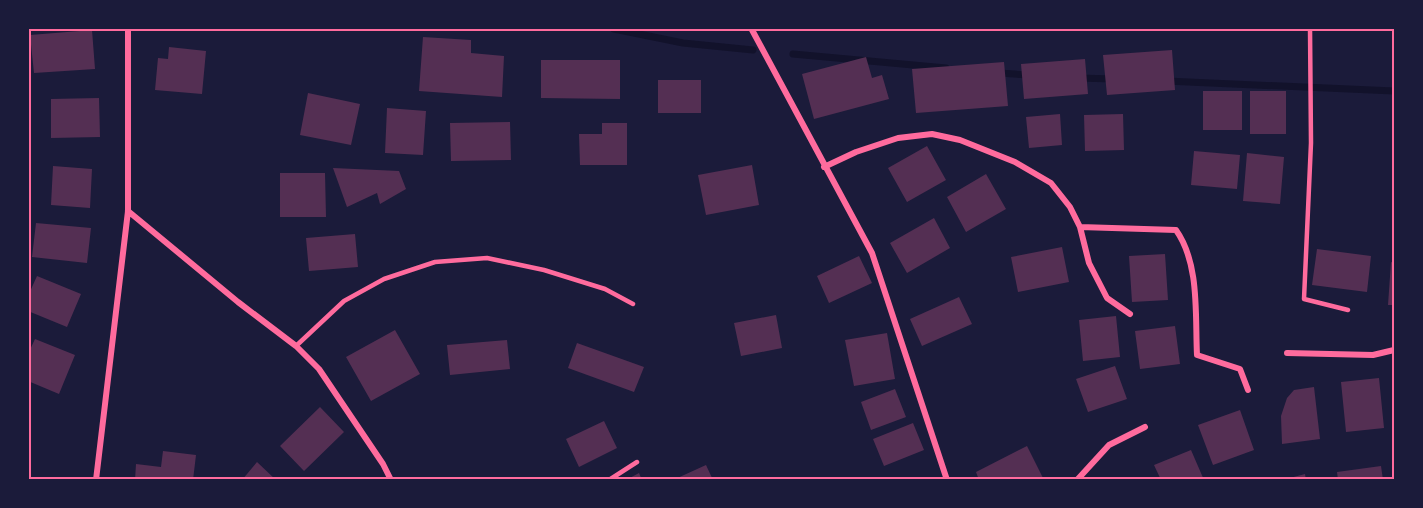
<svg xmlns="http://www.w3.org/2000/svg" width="1423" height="508" viewBox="0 0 1423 508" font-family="'Public Sans',sans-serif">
<rect width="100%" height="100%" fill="#1b1b3a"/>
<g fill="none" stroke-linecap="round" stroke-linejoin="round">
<path stroke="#12122b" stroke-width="7" d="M614 29 683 43 753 50
M793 54 946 68
M999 73 1029 75
M1079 78 1113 79
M1166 81 1394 91"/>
</g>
<path fill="#542f53" d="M92 30 95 69 34 73 30 35Z
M423 37 471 40V53L504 56 502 97 419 91Z
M169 47 206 51 202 94 155 90 158 58 168 59Z
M1172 50 1175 90 1107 95 1103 55Z
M866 57 872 78 882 75 889 99 814 119 802 74Z
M1085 59 1088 94 1024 99 1021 64Z
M541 60H620V99L541 98Z
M1004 62 1008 106 916 113 912 69Z
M658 80H701V113H658Z
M1203 91H1242V130H1203Z
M1250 91H1286V134H1250Z
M308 93 360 104 351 145 300 135Z
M99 98 100 137 51 138V99Z
M387 108 426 111 423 155 385 153Z
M1060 114 1062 145 1029 148 1026 117Z
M1123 114 1124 150 1085 151 1084 115Z
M510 122 511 160 451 161 450 123Z
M602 123H627V165H580L579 134H602Z
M927 146 946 180 907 202 888 168Z
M1194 151 1240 155 1237 189 1191 185Z
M1247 153 1284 157 1280 204 1243 201Z
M752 165 759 205 706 215 698 175Z
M53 166 92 169 90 208 51 205Z
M333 168 399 171 406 189 380 204 377 193 347 207Z
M280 173H325L326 217H280Z
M986 174 1006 209 966 232 947 197Z
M934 218 950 248 907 273 890 243Z
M36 223 91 228 87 263 32 257Z
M355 234 358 267 309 271 306 238Z
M1062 247 1069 282 1018 292 1011 257Z
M1317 249 1371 256 1367 292 1312 285Z
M1165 254 1168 300 1132 302 1129 256Z
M859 256 872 283 829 303 817 276Z
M1391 262 1394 263V305H1388Z
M37 276 81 294 67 327 28 311V296Z
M959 297 972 324 922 346 910 319Z
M776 315 782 348 741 356 734 323Z
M1116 316 1120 357 1083 361 1079 320Z
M1175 326 1180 364 1140 369 1135 331Z
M395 330 420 374 371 401 346 357Z
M887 333 895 379 854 386 845 340Z
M35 339 75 355 59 394 28 381V354Z
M507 340 510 369 450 375 447 345Z
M577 343 644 367 634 392 568 368Z
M1115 366 1127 399 1088 412 1076 379Z
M1379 378 1384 428 1346 432 1341 382Z
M1314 387 1320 439 1282 444 1281 416 1287 398 1294 390Z
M895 389 906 417 871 430 861 402Z
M320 407 344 432 304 471 280 446Z
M1240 410 1254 450 1213 465 1198 425Z
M604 421 617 448 579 467 566 439Z
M913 423 924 450 884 466 873 439Z
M1027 446 1044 480H979L976 472Z
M1191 450 1204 480H1161L1154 465Z
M163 451 196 455 193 480H135L136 464 161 467Z
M257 462 276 480H242Z
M706 465 713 480H673Z
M1381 466 1383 480H1338L1337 472Z
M639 473 642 480H626Z
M1305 474 1306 480H1286V479Z"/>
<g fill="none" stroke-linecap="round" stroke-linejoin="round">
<path stroke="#ff6b9d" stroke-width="4.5" d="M565 28H730
M1310 28 1311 143 1304 299 1348 310
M296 346 344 301 384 279 435 262 487 258 544 270 605 289 633 304
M609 480 637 462"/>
<path stroke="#ff6b9d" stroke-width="6" d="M751 28 872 253 947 480
M824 167 856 152 898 138 932 134 960 140 1015 162 1051 183 1070 207 1080 227 1089 263 1107 298 1130 314
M128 211 238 302 296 346 319 369 383 464 391 480
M1080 227 1176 230C1200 264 1195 315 1197 355L1240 369 1248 390
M1287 353 1373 355 1394 350
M96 480 128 211V28
M1077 480 1109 445 1145 427"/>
</g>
<rect width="1423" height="508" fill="none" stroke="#1b1b3a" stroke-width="60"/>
<rect x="30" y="30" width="1363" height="448" fill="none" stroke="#ff6b9d" stroke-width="2"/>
</svg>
